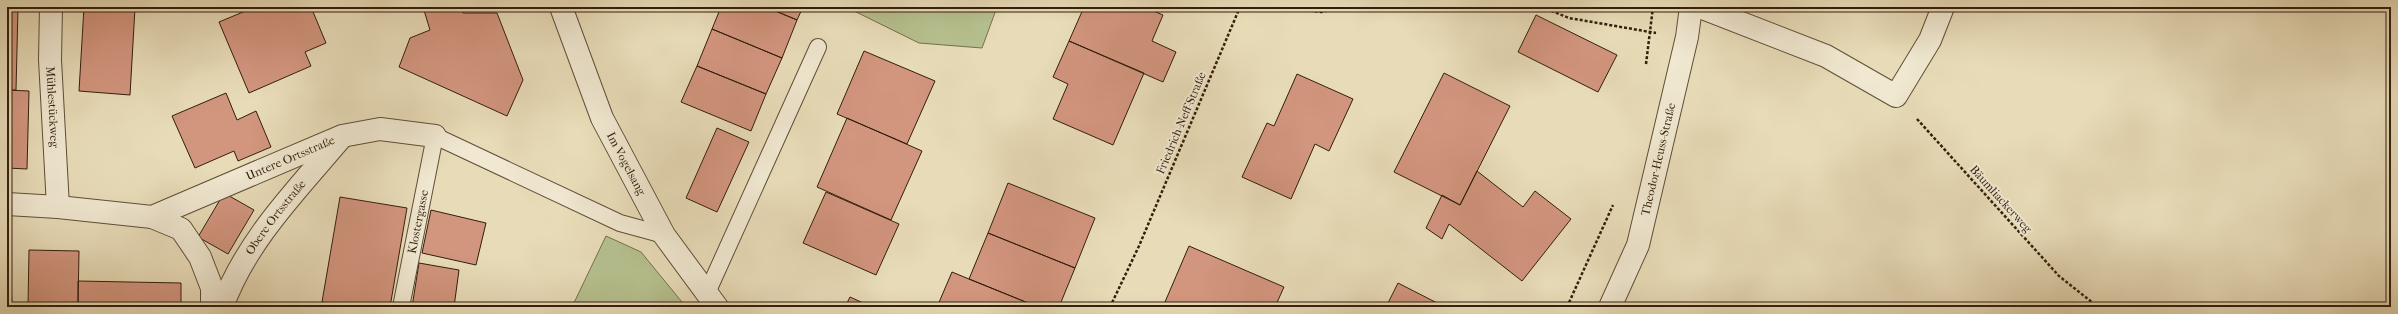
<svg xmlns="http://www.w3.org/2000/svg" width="2398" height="314" viewBox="0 0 2398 314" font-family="'IM FELL French Canon',serif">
<rect width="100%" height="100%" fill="#e8dcb8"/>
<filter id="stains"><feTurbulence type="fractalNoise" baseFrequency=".005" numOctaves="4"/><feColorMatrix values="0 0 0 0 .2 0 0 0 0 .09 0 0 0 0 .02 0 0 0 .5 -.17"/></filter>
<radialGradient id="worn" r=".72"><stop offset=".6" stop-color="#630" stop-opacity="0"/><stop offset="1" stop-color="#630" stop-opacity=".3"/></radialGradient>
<path fill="#b6c08f" stroke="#746f4e" d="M846 7H997L982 48 919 43Z
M606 236 641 252 686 307H572Z"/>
<path fill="#d2957e" stroke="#321e0c" d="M84 7 135 8 130 95 79 91Z
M255 7H311L326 43 305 52 311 66 249 93 219 22Z
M423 7H460L463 13H497L523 80 507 116 399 67 410 38 430 30Z
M721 7H766L797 20 782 58 712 29Z
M766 7H803L797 20Z
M1084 7H1144L1163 15 1152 41 1176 52 1163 82 1069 41Z
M7 8H18L16 90H7Z
M1536 15 1617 55 1598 92 1518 52Z
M712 29 782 58 766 94 697 66Z
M1069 41 1144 73 1113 145 1053 119 1068 84 1053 77Z
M864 51 935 81 907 144 837 114Z
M697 66 766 94 751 131 681 102Z
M1444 73 1510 106 1460 205 1394 172Z
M1297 74 1353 99 1329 151 1315 144 1291 199 1242 177 1267 123 1274 126Z
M7 90 29 91 27 169 7 168Z
M226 93 237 120 256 111 271 147 238 161 234 151 195 168 172 116Z
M847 118 922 151 891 220 817 187Z
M717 128 749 142 717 212 686 198Z
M1477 171 1523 207 1535 191 1571 219 1522 281 1449 224 1442 239 1426 228 1442 195 1460 205Z
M1008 183 1095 218 1075 268 988 233Z
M826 192 899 224 876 275 803 243Z
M224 193 254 210 228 254 198 237Z
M340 197 407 208 390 307H356L322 302Z
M431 210 486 223 476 265 422 253Z
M988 233 1075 268 1059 307H1038L969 279Z
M1189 246 1284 287 1275 307H1176L1165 302Z
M7 248 12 301H7Z
M29 250 79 251 78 307 28 306Z
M419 263 459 270 454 307H412Z
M952 272 969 279 1038 307H937Z
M78 281 181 283V307H78Z
M1398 283 1445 307H1386Z
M850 297 872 307H845Z"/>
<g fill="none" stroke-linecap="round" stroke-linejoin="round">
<defs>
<g id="service">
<path d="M707 293 818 47"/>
<path id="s1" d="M401 307 435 136 620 223 664 235"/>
</g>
<g id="minor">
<path id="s2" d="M51 7 50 60 58 207"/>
<path id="s3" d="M561 7 602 118 664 235 717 307"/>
<path d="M1700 7 1826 56 1896 96 1930 40 1943 7"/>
<path id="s4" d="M7 204 58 207 152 217 342 136 380 129 435 136"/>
<path d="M152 217 181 229 200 257 212 288V307"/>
<path id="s5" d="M222 307C246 241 296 191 340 139"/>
<path id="s6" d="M1610 307 1638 245 1687 37 1691 7"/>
</g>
</defs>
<use href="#service" stroke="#604e37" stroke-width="18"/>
<use href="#minor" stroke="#604e37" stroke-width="24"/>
<path stroke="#321e0c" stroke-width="2.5" stroke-dasharray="3 2" stroke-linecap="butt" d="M1280 7 1321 12 1345 7
M1542 7 1569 18 1656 33
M1646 64 1653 7
M1917 119 2059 276 2098 307
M1110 307 1139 246 1240 7
M1567 307 1613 205"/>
<use href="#service" stroke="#f0e8d1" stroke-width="16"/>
<use href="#minor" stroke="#f0e8d1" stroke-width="22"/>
</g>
<g text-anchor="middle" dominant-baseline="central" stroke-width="4" stroke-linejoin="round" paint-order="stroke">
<g font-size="12" fill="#321e0c" stroke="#f0e8d1">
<text stroke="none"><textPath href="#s2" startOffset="100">Mühlestückweg</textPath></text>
<text transform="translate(1181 123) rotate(-67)">Friedrich-Neff-Straße</text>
<text stroke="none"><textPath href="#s4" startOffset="296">Untere Ortsstraße</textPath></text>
<text stroke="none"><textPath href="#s6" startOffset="156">Theodor-Heuss-Straße</textPath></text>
<text stroke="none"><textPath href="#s3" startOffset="170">Im Vogelsang</textPath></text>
<text transform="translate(2001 199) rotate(48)">Bäumliackerweg</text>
<text stroke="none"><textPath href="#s5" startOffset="105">Obere Ortsstraße</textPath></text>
<text stroke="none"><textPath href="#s1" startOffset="87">Klostergasse</textPath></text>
</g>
</g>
<rect width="2398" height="314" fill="none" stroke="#e8dcb8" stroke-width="24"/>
<rect x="8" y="8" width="2382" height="298" fill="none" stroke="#321e0c" stroke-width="2"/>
<rect x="12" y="12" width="2374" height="290" fill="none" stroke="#321e0c"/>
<rect width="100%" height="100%" filter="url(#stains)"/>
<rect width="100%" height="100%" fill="url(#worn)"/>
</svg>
